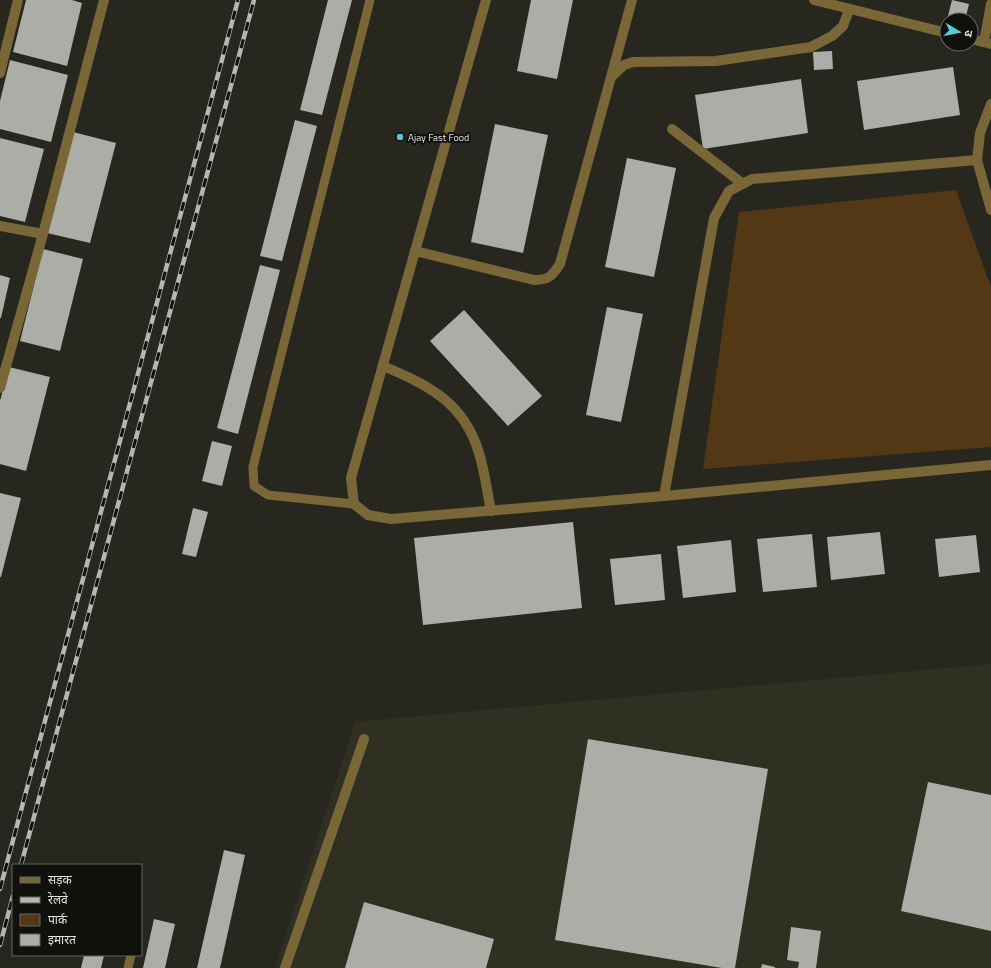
<svg xmlns="http://www.w3.org/2000/svg" width="991" height="968" viewBox="0 0 991 968" font-family="'Titillium Web','Noto Sans Devanagari',sans-serif">
<rect width="100%" height="100%" fill="#272720"/>
<path fill="#2f2f22" d="M991 664V968H275L355 722Z"/>
<path fill="#533815" d="M956 190 991 287V447L703 469 739 212Z"/>
<path fill="#abaea6" d="M26 0H72L82 3 67 66 13 52Z
M328 0H352L322 115 300 110Z
M531 0H573L557 79 517 71Z
M952 0 969 4 965 20H947Z
M832 51 833 69 814 70 813 52Z
M10 60 68 75 51 142 0 129V101Z
M953 67 960 115 864 130 857 81Z
M801 79 808 133 703 149 695 95Z
M295 120 317 126 282 261 260 256Z
M495 124 548 135 523 253 471 242Z
M73 132 116 143 90 243 47 233Z
M0 138 44 149 25 222 0 216Z
M627 158 676 168 654 277 605 267Z
M43 249 83 259 60 351 20 341Z
M260 265 280 270 238 434 217 428Z
M0 275 10 278 1 318H0Z
M607 307 643 314 621 422 586 415Z
M464 310 542 396 508 426 430 341Z
M9 367 50 377 26 471 0 464V401Z
M212 441 232 446 222 486 202 481Z
M0 493 21 498 1 577H0Z
M193 508 208 512 196 557 182 554Z
M573 522 582 608 423 625 414 538Z
M880 532 885 574 831 580 827 537Z
M812 534 817 587 763 592 757 539Z
M976 535 980 572 939 577 935 539Z
M731 540 736 592 683 598 677 546Z
M661 554 665 600 615 605 610 559Z
M588 739 768 769 735 968H722L555 940Z
M928 782 991 795V931L901 911Z
M224 850 245 855 220 968H197Z
M364 902 494 939 486 968H345Z
M154 919 175 924 165 968H143Z
M791 927 821 931 816 968H798L799 962 787 960Z
M84 955H104L101 968H81Z
M762 964 775 967V968H761Z"/>
<g fill="none" stroke-linecap="round" stroke-linejoin="round">
<path stroke="#796737" stroke-width="9" d="M354 504 268 495 254 486 253 467 370 0
M128 968 131 955"/>
<path stroke="#796737" stroke-width="10" d="M814 0 947 33
M971 39 991 44
M984 42 991 4
M0 73 18 0
M611 77 624 65 633 62 716 61 811 47 832 36 843 26 849 10
M991 104 980 133 977 160 991 210
M672 129 743 184
M0 226 43 234 104 0
M415 251 534 280C549 280 552 276 560 264L632 0
M383 366C428 385 464 402 479 453 485 472 487 492 491 511
M0 388 43 234
M664 496 714 218 729 191 752 179 977 160
M285 968 364 739"/>
<path stroke="#796737" stroke-width="10" d="M486 0 351 478 354 504 368 515 391 519 664 496 991 465"/>
<defs>
<path id="rail" d="M21 865 254 0
M0 889 238 0
M0 945 13 896"/>
</defs>
<use href="#rail" stroke="#b7b7b2" stroke-width="4.5"/>
<use href="#rail" stroke="#10100d" stroke-width="3" stroke-dasharray="9" stroke-linecap="butt"/>
</g>
<circle fill="#52cbd7" stroke="#10100d" stroke-width="1.5" cx="400" cy="137" r="4"/>
<g text-anchor="middle" dominant-baseline="central" stroke-width="4" stroke-linejoin="round" paint-order="stroke">
<g font-size="10" fill="#e3e3de" stroke="#10100d" text-anchor="start">
<text x="408" y="137">Ajay Fast Food</text>
</g>
</g>
<rect x="12" y="864" width="130" height="92" fill="#10100d" stroke="#646461"/>
<rect x="20" y="877" width="20" height="6" fill="#796737" stroke="#646461"/>
<text x="48" y="884" font-size="12" fill="#e3e3de">सड़क</text>
<rect x="20" y="897" width="20" height="6" fill="#b7b7b2" stroke="#646461"/>
<text x="48" y="904" font-size="12" fill="#e3e3de">रेलवे</text>
<rect x="20" y="914" width="20" height="12" fill="#533815" stroke="#646461"/>
<text x="48" y="924" font-size="12" fill="#e3e3de">पार्क</text>
<rect x="20" y="934" width="20" height="12" fill="#abaea6" stroke="#646461"/>
<text x="48" y="944" font-size="12" fill="#e3e3de">इमारत</text>
<g transform="translate(959 32) rotate(100)"><circle r="19" fill="#10100d" stroke="#646461"/>
<path d="M0-3L7 15L0 10L-7 15Z" fill="#52cbd7"/>
<text y="-6" font-size="11" font-weight="bold" text-anchor="middle" fill="#e3e3de">उ</text>
</g>
</svg>
